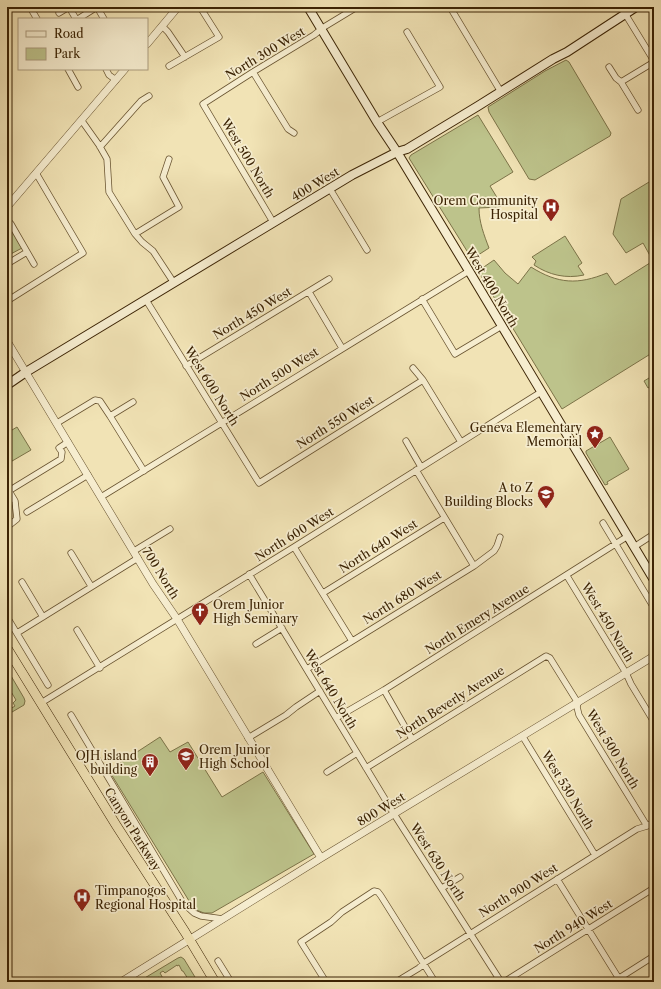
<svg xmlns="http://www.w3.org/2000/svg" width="661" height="989" viewBox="0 0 661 989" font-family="'Libre Caslon Text',serif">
<rect width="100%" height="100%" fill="#f1e3b5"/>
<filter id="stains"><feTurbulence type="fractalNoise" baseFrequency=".005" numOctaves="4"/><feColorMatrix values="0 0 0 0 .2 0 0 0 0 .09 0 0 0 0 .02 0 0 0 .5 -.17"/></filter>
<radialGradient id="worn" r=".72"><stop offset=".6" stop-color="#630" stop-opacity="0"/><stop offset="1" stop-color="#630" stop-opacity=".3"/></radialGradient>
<path fill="#bdc38b" stroke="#7c7348" d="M566 60 569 62 611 133 610 136 535 180 529 179 489 112 488 107 545 71Z
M478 115 513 172 490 186 501 204V206L499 207 479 208C479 222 484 235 489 248L472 259 409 158 411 155Z
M654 179V357L652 353 562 409 478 271 494 260 505 273 518 284 531 267C558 284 578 285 607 273L615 285 653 261 643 243 626 253 613 234 621 199Z
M7 225 10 227 22 248 7 256Z
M565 236 582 263 578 266 584 275C566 279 549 275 534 265L536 261 532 257Z
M654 375V385L648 388 644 381Z
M17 427 31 450 7 464V433Z
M610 437 629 469 607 482 608 484 605 485 586 453V451Z
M7 669 24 698 25 701 24 705 7 715V711L15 706 13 703 16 700 7 685Z
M160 737 170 752 188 742 222 797 263 772 314 854 212 913H204L194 909 108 769 114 767Z
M181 957 184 959 198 982H190L183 971H182L179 965 177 966V965L165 973 163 971 160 973 165 982H163L161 978H160L159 977 151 982H138L178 958Z"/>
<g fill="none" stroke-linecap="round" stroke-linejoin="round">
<defs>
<path id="minor" d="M30 7 37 19
M450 7 501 92
M621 7 654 61
M59 13 69 7 76 19
M78 19 97 7 104 19
M162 26 168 32 185 57
M169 66 219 37 200 7
M609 67 616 78 621 82 638 110
M68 69 78 87
M106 69 109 75 116 80
M253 72 288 129 294 133
M621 82 654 62
M82 121 99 145 107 159 109 192 135 234 142 242 153 251 174 283
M377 122 440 87 407 32
M100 147 141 101 149 96
M330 189 367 250
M7 220 11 224 34 264
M273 222 203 104 253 72 314 35 324 27 357 7
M135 234 179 207 163 177 169 159
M7 264 27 252
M309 292 342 348
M422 299 455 354 502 326
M146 300 259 483 423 380
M7 301 83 253 36 173
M186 366 329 279
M413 368 423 380 461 442
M110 416 133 402
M57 423 95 400 100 401 110 416 144 471
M406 441 421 467
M416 470 474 566
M7 492 61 459 62 452 59 448 68 442
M101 497 469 271
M27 512 88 475
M603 523 654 608
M7 527 17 519 15 501 9 491
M294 547 352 641
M634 547 654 534
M134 551 170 529
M71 553 91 586
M249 574 394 814 501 982
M567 576 626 673 631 684 654 722
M22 582 43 617
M323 593 444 518
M7 617 48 685
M77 630 100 668
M17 633 138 558
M256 644 282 628
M307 669 474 566 494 551 497 546 500 537
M384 690 412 739
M41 703 294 547 541 392
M71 715 183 903 194 913 201 916 223 919
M336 718 384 690 628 536
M523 737 595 855
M248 738 286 715 296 707 320 691
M366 768 546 656 550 658 578 703 577 707 579 715 647 826
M327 772 357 753
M557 879 621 982
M442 888 460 877
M218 961 231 982
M326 982 301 942 331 922 342 912 374 891 378 892 381 896 435 982
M396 982 419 968 424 963 637 829 647 826 654 822
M504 982 654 888
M613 982 654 956"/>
<path id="tertiary" d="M147 44 178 7
M7 207 125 69
M7 341 153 584 177 619 321 858
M121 982 321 858 654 656"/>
<path id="secondary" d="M308 7 377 122 397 152 469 271 654 580
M7 385 26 372 352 175 397 152 407 149 478 106 553 59 567 52 636 7"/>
<path id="trunk" d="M7 648 116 825 185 932 215 982"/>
</defs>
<use href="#minor" stroke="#685330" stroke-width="7"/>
<use href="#tertiary" stroke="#685330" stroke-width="8"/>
<use href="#secondary" stroke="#3b2304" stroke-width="10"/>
<use href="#trunk" stroke="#3b2304" stroke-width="10"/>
<use href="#minor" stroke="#f6edcf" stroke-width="5.5"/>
<use href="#tertiary" stroke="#f6edcf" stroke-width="7"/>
<use href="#secondary" stroke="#f6edcf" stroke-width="8"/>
<use href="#trunk" stroke="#f1e3b5" stroke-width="9"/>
</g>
<defs>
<symbol id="hospital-pin" viewBox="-11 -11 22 30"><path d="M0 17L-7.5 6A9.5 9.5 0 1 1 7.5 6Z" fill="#8f2418" stroke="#f6edcf"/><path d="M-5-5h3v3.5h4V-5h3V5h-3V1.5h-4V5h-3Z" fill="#fff"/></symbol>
<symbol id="sight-pin" viewBox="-11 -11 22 30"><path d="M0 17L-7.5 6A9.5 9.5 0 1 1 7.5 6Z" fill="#8f2418" stroke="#f6edcf"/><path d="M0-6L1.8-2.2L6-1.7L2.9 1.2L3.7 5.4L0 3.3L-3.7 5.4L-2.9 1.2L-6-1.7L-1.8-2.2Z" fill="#fff"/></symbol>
<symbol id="school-pin" viewBox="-11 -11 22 30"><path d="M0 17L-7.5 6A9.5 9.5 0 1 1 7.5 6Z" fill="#8f2418" stroke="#f6edcf"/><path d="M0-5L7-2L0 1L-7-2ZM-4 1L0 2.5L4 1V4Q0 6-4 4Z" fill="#fff"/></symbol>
<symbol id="church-pin" viewBox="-11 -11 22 30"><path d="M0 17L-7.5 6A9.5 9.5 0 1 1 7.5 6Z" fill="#8f2418" stroke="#f6edcf"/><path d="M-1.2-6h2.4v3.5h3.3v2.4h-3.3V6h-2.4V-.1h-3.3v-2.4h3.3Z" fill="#fff"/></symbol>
<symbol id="building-pin" viewBox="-11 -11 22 30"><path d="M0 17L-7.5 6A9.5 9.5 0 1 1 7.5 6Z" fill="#8f2418" stroke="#f6edcf"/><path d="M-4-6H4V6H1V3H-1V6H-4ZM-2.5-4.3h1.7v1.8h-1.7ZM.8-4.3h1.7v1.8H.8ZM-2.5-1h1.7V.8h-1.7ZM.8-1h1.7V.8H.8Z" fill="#fff"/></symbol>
</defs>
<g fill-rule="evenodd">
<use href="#hospital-pin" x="541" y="197" width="20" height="27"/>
<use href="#sight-pin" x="585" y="424" width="20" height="27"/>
<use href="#school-pin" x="536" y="484" width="20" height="27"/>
<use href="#church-pin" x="190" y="601" width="20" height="27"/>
<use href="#school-pin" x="176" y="746" width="20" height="27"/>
<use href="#building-pin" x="140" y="752" width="20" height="27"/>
<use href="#hospital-pin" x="72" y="887" width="20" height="27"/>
</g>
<g text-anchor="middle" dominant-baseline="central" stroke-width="3.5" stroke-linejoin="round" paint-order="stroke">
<g font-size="12" fill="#3b2304" stroke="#f6edcf">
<text transform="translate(265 53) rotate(-31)">North 300 West</text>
<text transform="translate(248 158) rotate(59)">West 500 North</text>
<text transform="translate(315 184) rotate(-31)">400 West</text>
<text transform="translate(492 287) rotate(59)">West 400 North</text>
<text transform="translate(252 313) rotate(-31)">North 450 West</text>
<text transform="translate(279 374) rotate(-32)">North 500 West</text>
<text transform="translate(212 386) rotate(58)">West 600 North</text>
<text transform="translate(335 422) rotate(-32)">North 550 West</text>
<text transform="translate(294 534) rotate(-32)">North 600 West</text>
<text transform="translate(378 546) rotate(-32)">North 640 West</text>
<text transform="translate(161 573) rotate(58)">700 North</text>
<text transform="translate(402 597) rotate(-32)">North 680 West</text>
<text transform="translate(477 619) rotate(-32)">North Emery Avenue</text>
<text transform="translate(608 622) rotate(59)">West 450 North</text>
<text transform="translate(331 689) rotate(59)">West 640 North</text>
<text transform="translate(450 702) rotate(-32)">North Beverly Avenue</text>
<text transform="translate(613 749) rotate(59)">West 500 North</text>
<text transform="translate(568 790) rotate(59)">West 530 North</text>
<text transform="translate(381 809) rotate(-31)">800 West</text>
<text transform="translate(133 829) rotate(58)">Canyon Parkway</text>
<text transform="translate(438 862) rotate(57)">West 630 North</text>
<text transform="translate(518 890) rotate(-32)">North 900 West</text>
<text transform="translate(573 926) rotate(-32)">North 940 West</text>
</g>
<g font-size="12" fill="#3b2304" stroke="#f6edcf" text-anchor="end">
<text x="538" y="200">Orem Community<tspan x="538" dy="14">Hospital</tspan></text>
<text x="582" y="427">Geneva Elementary<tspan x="582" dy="14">Memorial</tspan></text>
<text x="533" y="487">A to Z<tspan x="533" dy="14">Building Blocks</tspan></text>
<text x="213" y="604" text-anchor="start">Orem Junior<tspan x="213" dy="14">High Seminary</tspan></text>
<text x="199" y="749" text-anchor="start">Orem Junior<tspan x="199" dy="14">High School</tspan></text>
<text x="137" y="755">OJH island<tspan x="137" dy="14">building</tspan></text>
<text x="95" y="890" text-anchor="start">Timpanogos<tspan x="95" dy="14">Regional Hospital</tspan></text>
</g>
</g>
<rect width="661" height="989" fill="none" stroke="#f1e3b5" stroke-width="24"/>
<rect x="8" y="8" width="645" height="973" fill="none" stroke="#3b2304" stroke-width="2"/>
<rect x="12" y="12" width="637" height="965" fill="none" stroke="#3b2304"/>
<rect x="18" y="18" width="130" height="52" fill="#f6edcf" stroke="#ab9c7e"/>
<rect x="26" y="31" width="20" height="6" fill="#f6edcf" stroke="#ab9c7e"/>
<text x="54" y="38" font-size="12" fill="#3b2304">Road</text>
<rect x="26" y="48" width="20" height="12" fill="#bdc38b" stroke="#ab9c7e"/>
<text x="54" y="58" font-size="12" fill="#3b2304">Park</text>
<rect width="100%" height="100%" filter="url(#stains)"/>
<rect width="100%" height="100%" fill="url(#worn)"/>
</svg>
